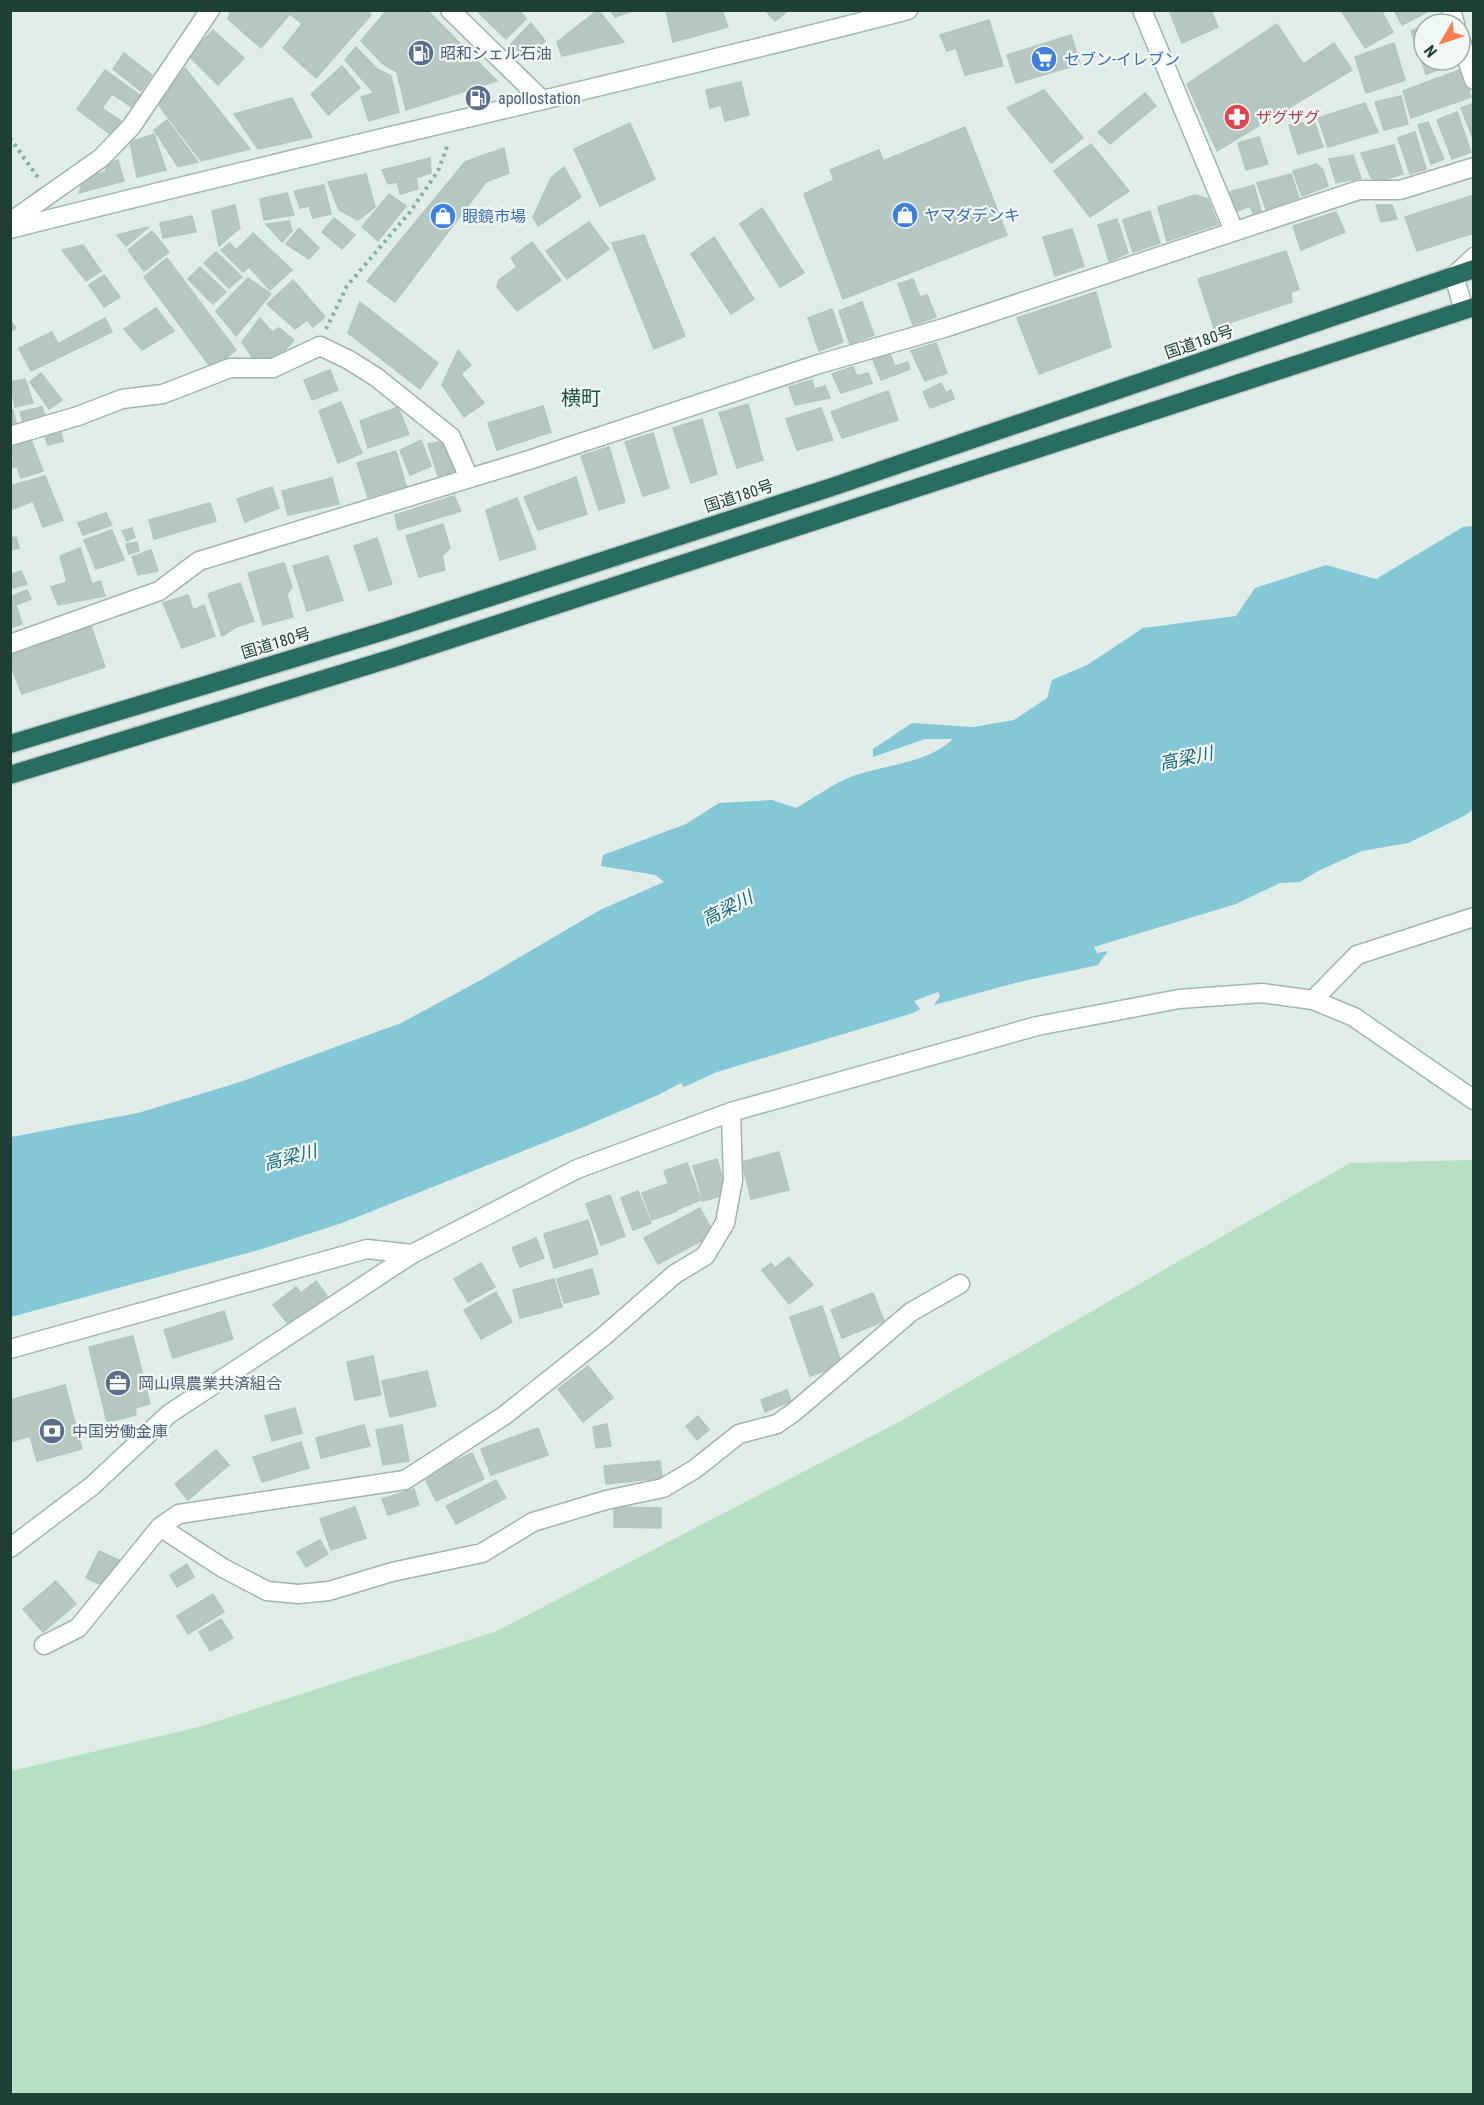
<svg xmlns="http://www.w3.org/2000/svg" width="1484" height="2105" viewBox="0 0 1484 2105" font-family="'Roboto Condensed','Noto Sans JP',sans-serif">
<rect width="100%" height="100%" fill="#e0ece7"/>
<path fill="#b7dfc3" d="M1473 1160V2094H11V1771L199 1727 497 1631 897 1423 1350 1163Z"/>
<path fill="#84c7d6" d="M1473 526 1474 809 1464 816 1408 843 1362 851 1318 871 1300 882 1280 883 1236 904 1094 947 1097 953 1108 951 1098 965 1019 982 934 1005 940 996 938 992 914 1001 920 1009 913 1013 717 1072 684 1087 681 1083 658 1095 581 1128 342 1223 262 1249 11 1317V1137L138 1113 240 1082 401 1023 481 980 600 910 664 882 655 875 601 866 603 855 686 824 719 803 772 800 796 808C814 798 834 783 853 776 887 764 926 764 953 739H925L873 757V749L912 723 973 727 1014 720 1047 698 1052 680 1087 665 1143 628 1236 616 1255 588 1326 565 1376 579 1463 527Z"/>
<path fill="#b5c7c0" stroke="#b2c6be" stroke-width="1.5" d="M231 10H366L371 15 316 78 283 48 302 24 290 14 261 48 228 19Z
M387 10H427L497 81 406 110 397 72 383 64 361 41Z
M476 10H519L526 19 506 39Z
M598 10 624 42 562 56 557 42Z
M610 10H635L615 17Z
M666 10H722L728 27 673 42Z
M765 10H789L775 21Z
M1169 10H1211L1218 27 1182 43Z
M1341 10H1381L1393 32 1365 48Z
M1394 10H1431L1402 25Z
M1447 16 1449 24H1428Z
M989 20 1003 66 965 75 956 48 947 51 940 35Z
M531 23 545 41 525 61 511 44Z
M1277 24 1303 64 1334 43 1352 70 1217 151 1187 84Z
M1424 26V60H1459L1460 62 1426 74 1411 31Z
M213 30 244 58 218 85 189 56Z
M1071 35 1080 64 1016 83 1007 55Z
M1394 43 1405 80 1366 93 1355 57Z
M356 47 377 69 391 76 399 112 369 121 361 97 374 93 345 60Z
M124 53 152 75 141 91 113 69Z
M342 66 360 88 328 115 311 94Z
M185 68 250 149 201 161 158 104Z
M1462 69 1471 97 1411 118 1403 91Z
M105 70 141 96 133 108 112 94 102 108 121 121 110 134 77 109Z
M741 82 749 115 725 121 721 105 710 108 706 90Z
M1044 90 1083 138 1051 163 1007 108Z
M1145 93 1156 106 1110 144 1098 132Z
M1401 96 1408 124 1384 130 1375 102Z
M292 98 312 137 258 149 234 114Z
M1365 103 1378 132 1328 147 1318 118Z
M1474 103V141L1461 108Z
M1457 112 1471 152 1452 159 1437 120Z
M167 120 198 162 178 167 154 130Z
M1314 121 1323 147 1298 154 1289 125Z
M1428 122 1444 159 1431 164 1418 125Z
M630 123 655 179 600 206 574 149Z
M965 127 1007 235 843 299 804 194 834 180 830 170 879 150 883 161Z
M1415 132 1426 169 1410 174 1398 138Z
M154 134 166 170 137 177 130 142Z
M1259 137 1268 164 1246 170 1238 143Z
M1091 144 1129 191 1090 217 1054 171Z
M1394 145 1403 174 1383 180 1371 178 1361 153Z
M504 148 509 173 486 182 395 302 367 281 465 162Z
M1353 155 1361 178 1336 183 1329 159Z
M430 158 431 173 416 178 418 189 400 194 397 182 388 184 382 170Z
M118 160 124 181 79 193 84 177 106 172 105 164Z
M1316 164 1323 170 1328 186 1302 196 1293 171Z
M564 167 581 197 538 226 533 217 551 178Z
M366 174 375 207 358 220 339 210 328 182Z
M1291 174 1299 198 1266 209 1257 183Z
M324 185 331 214 313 218 309 206 300 208 294 191Z
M1254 185 1261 211 1253 213 1250 206 1235 212 1230 192Z
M287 193 294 215 264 220 260 199Z
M389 194 406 206 378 241 362 227Z
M1195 195 1208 199 1218 224 1167 241 1158 207Z
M1474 195V233L1417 251 1405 217Z
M235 205 240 228 219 246 212 211Z
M1376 205H1392L1397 219 1381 222Z
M762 208 804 273 780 287 740 224Z
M1150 211 1160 243 1133 252 1123 220Z
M1336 212 1345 232 1301 250 1293 226Z
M192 216 196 232 163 238 160 223Z
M334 218 355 235 342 249 322 232Z
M1117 219 1128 253 1109 261 1098 225Z
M289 221 292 231 282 242 266 224Z
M589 222 609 249 567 279 546 251Z
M149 227 126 246 117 235Z
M299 228 319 248 309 259 286 244Z
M1072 229 1084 266 1055 276 1043 237Z
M152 231 169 252 144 271 128 250Z
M253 233 292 270 270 290 249 267 243 272 221 250 230 243 236 250Z
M644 235 685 336 654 349 612 243Z
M714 237 754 299 731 314 691 254Z
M532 242 561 280 517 311 497 287 499 280 517 267 511 258Z
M83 245 101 271 86 281 62 250Z
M1286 251 1299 289 1291 292 1292 302 1214 328 1198 279Z
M216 252 242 277 229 288 204 263Z
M167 258 236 350 212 369 144 277Z
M200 267 226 292 213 304 188 279Z
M104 275 120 297 104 307 89 285Z
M248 278 271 294 236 336 216 311Z
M913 279 920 297 927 295 936 317 913 325 898 284Z
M293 280 325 317 313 327 307 320 295 329 267 304Z
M1096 292 1111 347 1039 374 1017 318Z
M360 302 438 363 420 389 348 333Z
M862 302 874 335 850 344 839 311Z
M156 308 174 331 142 350 124 329Z
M832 309 843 342 819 351 808 318Z
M105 318 112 332 31 371 19 348 52 332 58 344Z
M260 318 272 332 279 328 294 340 277 359 256 363 242 342Z
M10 320 16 328 10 332Z
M936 343 947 373 925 381 911 351Z
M458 350 471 365 461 374 484 403 464 417 442 385Z
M890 354 895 366 908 362 910 369 881 380 873 360Z
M853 367 857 376 868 373 872 383 841 393 832 374Z
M330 370 338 390 312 400 304 380Z
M41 373 62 400 49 409 30 382Z
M25 379 33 403 15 407 10 382Z
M812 380 814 389 825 386 830 398 795 405 789 387Z
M941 383 946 393 951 390 954 399 930 408 923 392Z
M888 391 898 420 842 438 831 412Z
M341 402 362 453 338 463 319 411Z
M748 404 763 460 737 468 719 413Z
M543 406 551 432 497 450 488 423Z
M42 407 46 419 24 426 20 412Z
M398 407 409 434 368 448 360 421Z
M821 408 833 440 797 450 786 419Z
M13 410 17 427 10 429V411Z
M702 419 717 474 691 483 673 428Z
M60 429 63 441 48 445 44 433Z
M653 433 669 488 643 496 625 442Z
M30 437 43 471 21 478 17 466 10 468V460L14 459 10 444Z
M421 440 431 466 410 475 400 450Z
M444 441 456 471 438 476 428 444Z
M609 447 625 502 599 510 581 456Z
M396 451 406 486 368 497 357 463Z
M45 476 63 520 43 527 33 501 13 509 10 503V486Z
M576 477 587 514 538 530 524 497Z
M332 478 339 504 288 515 282 491Z
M272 487 279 508 245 522 237 499Z
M454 496 461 511 398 530 395 515Z
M517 498 536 549 500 560 486 510Z
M210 503 216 521 154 539 149 520Z
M106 513 112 525 83 535 78 523Z
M443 524 450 548 442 556 445 570 419 577 406 536Z
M132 528 135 537 127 541 122 531Z
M112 530 124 560 96 569 84 540Z
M16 537 19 548 10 550V538Z
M377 538 392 584 369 591 354 546Z
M137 542 139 551 129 554 126 544Z
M80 548 92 584 100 581 105 596 58 605 51 587 67 582 60 556Z
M151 550 158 571 138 575 132 557Z
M328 556 343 600 307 611 293 566Z
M284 563 292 587 287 594 293 617 263 625 248 573Z
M21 571 27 584 10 589V575Z
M240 583 254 621 236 627 222 636 208 594Z
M27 590 31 599 16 605 22 624 10 628V597Z
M188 595 193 610 204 605 215 636 182 648 163 603Z
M91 626 105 667 22 694 10 663V653Z
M779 1152 789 1190 751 1199 742 1162Z
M717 1159 727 1194 703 1201 693 1166Z
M687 1163 701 1200 678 1209 664 1171Z
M667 1184 677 1211 652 1220 642 1193Z
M638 1191 651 1223 633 1230 621 1198Z
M610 1195 625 1236 601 1245 586 1204Z
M700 1208 714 1234 658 1264 644 1238Z
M588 1220 598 1254 554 1268 544 1234Z
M536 1238 544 1258 520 1267 512 1248Z
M789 1257 813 1285 789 1304 762 1270 771 1263 775 1268Z
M481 1263 495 1287 468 1302 454 1279Z
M592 1269 599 1294 564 1303 557 1279Z
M554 1279 562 1307 520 1318 513 1290Z
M316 1281 327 1296 289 1325 273 1305 296 1287 301 1293Z
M496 1292 512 1322 481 1339 464 1310Z
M873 1293 884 1321 842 1338 831 1310Z
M822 1306 842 1365 810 1376 790 1317Z
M224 1311 233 1339 173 1358 164 1330Z
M133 1336 150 1404 135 1408 136 1415 107 1422 89 1347Z
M373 1356 381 1395 355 1400 347 1362Z
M588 1366 613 1398 583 1422 558 1389Z
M427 1371 436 1406 390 1417 382 1381Z
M65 1385 82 1449 37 1461 30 1436 13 1441 10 1433V1400Z
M787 1390 791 1401 765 1412 761 1400Z
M295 1408 302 1433 272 1441 265 1416Z
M698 1416 709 1430 697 1440 686 1426Z
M607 1424 611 1446 596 1448 593 1427Z
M364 1425 370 1446 321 1458 316 1438Z
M402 1425 409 1461 383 1465 376 1430Z
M538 1428 548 1455 491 1475 481 1449Z
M301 1442 309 1468 262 1482 253 1457Z
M216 1450 229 1465 188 1500 175 1484Z
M472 1453 484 1479 436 1501 424 1476Z
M660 1461 662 1478 606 1484 604 1466Z
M496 1480 506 1498 456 1524 446 1506Z
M414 1489 419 1505 388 1515 382 1499Z
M355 1507 366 1538 331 1550 320 1519Z
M614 1507 661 1508V1528L614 1527Z
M320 1540 328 1554 306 1567 297 1552Z
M99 1551 119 1560 106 1587 86 1578Z
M187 1564 194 1577 177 1587 170 1575Z
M56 1581 76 1604 43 1632 23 1609Z
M213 1594 224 1612 188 1634 177 1616Z
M221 1619 233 1638 210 1651 199 1632Z"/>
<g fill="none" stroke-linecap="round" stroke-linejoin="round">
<defs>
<path id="street" d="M450 10 542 100
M1142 10 1234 231
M1451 10 1455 24
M1460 39 1474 80
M10 222 101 158 131 127 210 10
M1454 276 1474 257
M10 436 78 416 122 399 163 394 230 368H273L320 346 349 360 376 377 451 437 469 478
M10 644 159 591 199 561 529 460 819 364 944 328 1359 190H1400L1474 167
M1313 1000 1357 955 1474 917
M10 1349 367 1249 412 1254
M160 1527 223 1568 267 1591 298 1594 329 1591 392 1572 482 1553 533 1522 606 1500 663 1488 695 1469 739 1434 777 1424 794 1412 911 1312 960 1284
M44 1645 78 1628 160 1527 179 1514 405 1480 505 1415 604 1336 675 1274 705 1256 725 1223 733 1180 731 1112"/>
<path id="secondary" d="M10 229C309 153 610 87 908 10
M1454 276 1464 310
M10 1548 92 1486 169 1414 412 1254 577 1169 731 1112 1037 1026 1179 999 1262 993 1313 1000 1354 1017 1474 1100"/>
<path id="highway" d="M10 744 388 630 832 487 1474 269
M10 775 396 657 1474 307"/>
</defs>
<use href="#street" stroke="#a2b4ae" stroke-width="21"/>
<use href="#secondary" stroke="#9eb9b0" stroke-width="21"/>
<use href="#highway" stroke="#c0c9c7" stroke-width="21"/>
<path stroke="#7eb2a3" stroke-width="4" stroke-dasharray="3 4.5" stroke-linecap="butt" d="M10 138 39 179
M326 329 347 286 410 212 438 171 448 144"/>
<use href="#street" stroke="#fff" stroke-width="18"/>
<use href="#secondary" stroke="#fff" stroke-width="18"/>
<use href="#highway" stroke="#296c60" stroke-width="18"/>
</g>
<defs>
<symbol id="fuel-disc" viewBox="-11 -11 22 22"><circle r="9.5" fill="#5c6f8a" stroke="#f1f8f5"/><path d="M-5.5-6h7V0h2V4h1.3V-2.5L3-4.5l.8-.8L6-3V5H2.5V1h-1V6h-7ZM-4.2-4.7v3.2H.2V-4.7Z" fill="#fff"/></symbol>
<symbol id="supermarket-disc" viewBox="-11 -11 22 22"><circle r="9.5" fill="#3f7fe0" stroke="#f1f8f5"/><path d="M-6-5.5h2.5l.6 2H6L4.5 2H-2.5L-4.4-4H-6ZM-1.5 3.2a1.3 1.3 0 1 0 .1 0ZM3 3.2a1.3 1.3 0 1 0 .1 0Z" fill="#fff"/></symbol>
<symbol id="pharmacy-disc" viewBox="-11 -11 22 22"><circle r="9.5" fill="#e0444e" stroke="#f1f8f5"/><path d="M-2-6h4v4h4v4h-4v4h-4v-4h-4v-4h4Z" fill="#fff"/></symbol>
<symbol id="shop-disc" viewBox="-11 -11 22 22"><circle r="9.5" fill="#3f7fe0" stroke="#f1f8f5"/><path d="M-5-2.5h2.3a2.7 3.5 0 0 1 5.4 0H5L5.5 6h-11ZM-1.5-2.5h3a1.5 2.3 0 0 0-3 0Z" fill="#fff"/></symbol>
<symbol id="office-disc" viewBox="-11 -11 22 22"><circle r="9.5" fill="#5c6f8a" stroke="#f1f8f5"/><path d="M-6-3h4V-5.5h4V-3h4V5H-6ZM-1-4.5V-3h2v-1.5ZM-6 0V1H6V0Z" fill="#fff"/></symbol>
<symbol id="bank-disc" viewBox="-11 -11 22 22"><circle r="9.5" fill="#5c6f8a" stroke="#f1f8f5"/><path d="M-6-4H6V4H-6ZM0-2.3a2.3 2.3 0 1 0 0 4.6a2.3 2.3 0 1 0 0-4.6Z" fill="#fff"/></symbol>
</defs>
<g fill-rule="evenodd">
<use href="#fuel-disc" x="406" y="38" width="30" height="30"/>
<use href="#supermarket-disc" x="1029" y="44" width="30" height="30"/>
<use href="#fuel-disc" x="463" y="83" width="30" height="30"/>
<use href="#pharmacy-disc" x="1222" y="102" width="30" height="30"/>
<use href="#shop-disc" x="890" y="200" width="30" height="30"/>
<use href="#shop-disc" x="428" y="201" width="30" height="30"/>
<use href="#office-disc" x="103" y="1368" width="30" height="30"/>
<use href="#bank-disc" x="37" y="1416" width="30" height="30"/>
</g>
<g text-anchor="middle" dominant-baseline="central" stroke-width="4.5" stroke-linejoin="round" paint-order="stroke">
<g font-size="16" fill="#4e5e75" stroke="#f1f8f5" text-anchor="start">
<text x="440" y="53">昭和シェル石油</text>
<text x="498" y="98">apollostation</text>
<text x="138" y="1383">岡山県農業共済組合</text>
<text x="72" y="1431">中国労働金庫</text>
</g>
<g font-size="16" fill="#366cbe" stroke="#f1f8f5" text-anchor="start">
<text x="1064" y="59">セブン-イレブン</text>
<text x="924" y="215">ヤマダデンキ</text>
<text x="462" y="216">眼鏡市場</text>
</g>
<g font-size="16" fill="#be3a42" stroke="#f1f8f5" text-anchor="start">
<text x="1256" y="117">ザグザグ</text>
</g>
<g font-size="16" fill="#1f3e36" stroke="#f1f8f5">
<text transform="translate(1199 342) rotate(-19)">国道180号</text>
<text transform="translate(739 496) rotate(-18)">国道180号</text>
<text transform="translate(276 643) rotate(-17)">国道180号</text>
</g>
<g font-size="18" font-style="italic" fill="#156a7e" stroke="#f1f8f5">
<text transform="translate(1186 758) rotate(-12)">高梁川</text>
<text transform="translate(727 908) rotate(-27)">高梁川</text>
<text transform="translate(290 1157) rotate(-15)">高梁川</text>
</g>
<g font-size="20" fill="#1a5145" stroke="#f1f8f5">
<text x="581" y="398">横町</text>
</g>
</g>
<rect width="1484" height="2105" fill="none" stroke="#1f3e36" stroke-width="24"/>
<g transform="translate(1442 42) rotate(231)"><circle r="28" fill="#f1f8f5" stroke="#9daea9" stroke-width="1.5"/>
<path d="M0-4.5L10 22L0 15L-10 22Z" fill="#fc7d4e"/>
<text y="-9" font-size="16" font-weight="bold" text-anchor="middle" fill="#1f3e36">N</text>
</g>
</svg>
